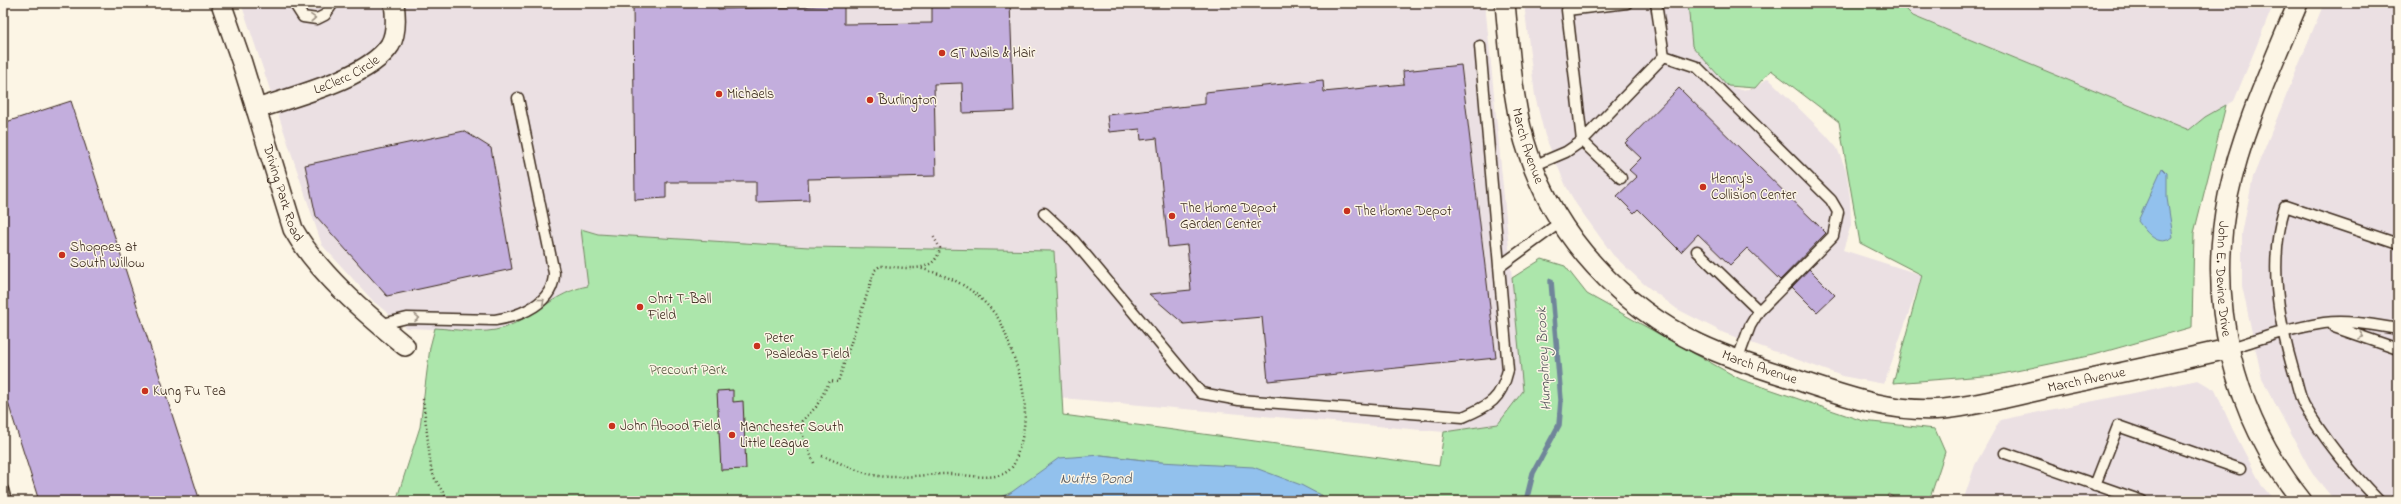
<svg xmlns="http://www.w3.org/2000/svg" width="2401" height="504" viewBox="0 0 2401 504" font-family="'Indie Flower',sans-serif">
<rect width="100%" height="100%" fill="#fcf5e5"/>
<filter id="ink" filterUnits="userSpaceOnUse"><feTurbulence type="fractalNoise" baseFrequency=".025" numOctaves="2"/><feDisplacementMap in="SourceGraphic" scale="8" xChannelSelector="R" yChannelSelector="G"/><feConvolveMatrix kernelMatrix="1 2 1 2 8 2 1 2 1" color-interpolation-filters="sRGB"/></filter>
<g filter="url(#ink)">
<path fill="#ebe0e3" d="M241 3H1485L1523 391 1498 424 1444 432 1062 398 1054 251 809 247 598 234 582 229 588 286 574 288 542 309 501 329 488 331 406 328 374 302 322 245Z
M1524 3H1688L1692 46 1728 86 1741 90 1755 88 1768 78 1825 134 1837 148 1846 170 1850 197 1851 225 1843 250 1922 275 1884 384 1842 376 1724 333 1677 309 1644 284 1613 255 1576 204 1566 186 1545 136 1535 96Z
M1900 3H2274L2234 101 2205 117 2189 130 1913 16Z
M2324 3H2398V501H2335L2312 473 2262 379 2242 286V234L2253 177Z
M2198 380 2215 390 2233 430 2262 486 2275 501H1963L1975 465 2000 420Z"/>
<path fill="#ace6ab" stroke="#748864" d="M1688 3H1900L1913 16 2189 130 2205 117 2226 105 2194 233 2192 327 2093 355 1997 375 1893 383 1922 275 1860 243 1839 122 1771 70 1755 88 1728 86 1692 46Z
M581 229 598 234 809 247 1054 251 1063 415 1439 466 1444 432 1498 424 1523 391 1512 278 1542 259 1565 266 1587 294 1740 379 1863 421 1935 429 1945 452 1929 501H1900L1888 494 1886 501H1529L1522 496 1519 501H1325L1322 495 1160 462 1101 455 991 501H396L420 427 430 347 435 328C456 329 483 335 503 328 533 318 557 291 588 286Z"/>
<path fill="#92c1ed" stroke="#6f859a" d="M2162 168 2167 173V198L2173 237C2158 248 2147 233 2138 221Z
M1101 455 1160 462 1253 467 1301 485 1322 496 1325 501H991L1009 494 1059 458Z"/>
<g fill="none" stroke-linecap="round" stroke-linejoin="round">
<path stroke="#6f859a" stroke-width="5.5" d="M1526 501 1533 473 1559 425 1561 400 1551 281"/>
</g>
<path fill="#c3aedd" stroke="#3b2a1e" d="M633 3H716L718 9 800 7 844 3V24L932 23V3H949V6L1010 3 1014 111 963 113 962 83 934 84 936 176 808 179 809 200 756 202V182H666V198L635 200Z
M1461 65 1496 358 1268 381 1262 317 1184 324 1149 294 1191 290 1187 245 1168 247 1157 138 1141 140 1140 129 1109 132 1107 115 1205 104V92L1323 80 1324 92 1404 84 1403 71Z
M1679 88 1826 233 1780 280 1747 248 1730 265 1698 234 1681 252 1638 209 1634 213 1617 196 1637 177 1629 170 1641 158 1625 143Z
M71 101 200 501H39L3 387V123Z
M464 131 491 148 512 269 387 296 316 216 305 165Z
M1809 269 1835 295 1817 312 1792 287Z
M733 390V402L743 401 746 469 721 470 717 391Z"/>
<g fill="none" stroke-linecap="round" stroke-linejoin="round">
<defs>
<path id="service" d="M294 3 303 17 317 19 325 15 333 3
M1627 3 1567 10 1582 141 1664 56
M1656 3 1664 56
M1664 56 1697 67 1831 200 1838 212 1833 236 1759 311 1750 326 1737 361
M1533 166 1566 152 1582 141 1621 178
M1044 213 1074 241 1201 393 1239 400 1463 417C1490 405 1501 400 1508 370L1480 46
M1697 251 1759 311
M1499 267 1562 221
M378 325 407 318 495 320C521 316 554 303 554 273L518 98
M2334 327 2398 349
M2228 349C2259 339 2291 328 2324 323 2348 320 2374 325 2398 329
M2005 453 2142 501
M2095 485 2118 426 2240 469
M3 490 6 501
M2379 501C2350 471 2325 441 2304 405 2299 396 2297 383 2294 373 2278 319 2268 261 2285 206L2398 244"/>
<g id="minor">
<path id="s1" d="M221 3 242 63 293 229C318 273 366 314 405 346"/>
<path id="s2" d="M1505 3C1510 53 1512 107 1529 155 1556 237 1622 307 1699 344 1727 357 1756 367 1785 376 1837 393 1889 414 1944 409 1981 405 2018 395 2053 387 2112 375 2170 362 2228 349"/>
<path id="s3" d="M2298 3C2272 66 2242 130 2228 196 2206 303 2234 416 2302 501"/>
<path id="s4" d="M256 109C292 97 369 78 390 45 397 33 396 17 394 3"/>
</g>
</defs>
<use href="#service" stroke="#3b2a1e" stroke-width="13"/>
<use href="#minor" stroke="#3b2a1e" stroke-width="22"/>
<path stroke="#3b2a1e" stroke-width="2.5" stroke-dasharray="1 3" stroke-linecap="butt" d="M423 399 431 468 434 477 448 501
M822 456C839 462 856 471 873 475 898 480 923 474 949 474 966 474 993 482 1008 471 1014 467 1016 459 1018 452 1031 415 1024 383 1010 347 1006 336 1003 323 995 314 973 287 953 277 919 268
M814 463 801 431 802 421 816 407 830 381 838 382 875 270 880 266C900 266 935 277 940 248L933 236"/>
<use href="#service" stroke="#fcf5e5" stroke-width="10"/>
<use href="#minor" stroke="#fcf5e5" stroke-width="19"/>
</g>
<defs><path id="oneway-chevron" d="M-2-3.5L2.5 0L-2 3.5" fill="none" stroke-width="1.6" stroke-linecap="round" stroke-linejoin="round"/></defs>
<g stroke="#9c9082">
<use href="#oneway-chevron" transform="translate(313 18) rotate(-4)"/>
<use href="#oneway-chevron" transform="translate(542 301) rotate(-39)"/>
<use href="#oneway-chevron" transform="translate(417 318) rotate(1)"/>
<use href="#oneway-chevron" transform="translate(2361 336) rotate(19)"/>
</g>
</g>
<g fill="#c8321e" stroke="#fcf5e5" stroke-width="1.5">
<circle cx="942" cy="53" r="4"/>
<circle cx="719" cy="94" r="4"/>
<circle cx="870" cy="100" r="4"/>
<circle cx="1703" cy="187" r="4"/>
<circle cx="1347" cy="211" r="4"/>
<circle cx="1172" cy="216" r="4"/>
<circle cx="62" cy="255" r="4"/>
<circle cx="640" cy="307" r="4"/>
<circle cx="757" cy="346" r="4"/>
<circle cx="145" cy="391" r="4"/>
<circle cx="612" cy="426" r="4"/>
<circle cx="732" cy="435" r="4"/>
</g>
<g text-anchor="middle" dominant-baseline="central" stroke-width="3" stroke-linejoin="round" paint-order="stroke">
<g font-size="14" fill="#3b2a1e" stroke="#fcf5e5" text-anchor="start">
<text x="950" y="53">GT Nails &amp; Hair</text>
<text x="727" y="94">Michaels</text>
<text x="878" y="100">Burlington</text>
<text x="1711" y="179">Henry's<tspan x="1711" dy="16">Collision Center</tspan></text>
<text x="1180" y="208">The Home Depot<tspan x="1180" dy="16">Garden Center</tspan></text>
<text x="1355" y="211">The Home Depot</text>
<text x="70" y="247">Shoppes at<tspan x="70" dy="16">South Willow</tspan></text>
<text x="648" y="299">Ohrt T-Ball<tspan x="648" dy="16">Field</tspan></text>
<text x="765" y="338">Peter<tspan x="765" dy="16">Psaledas Field</tspan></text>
<text x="153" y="391">Kung Fu Tea</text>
<text x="620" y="426">John Abood Field</text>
<text x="740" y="427">Manchester South<tspan x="740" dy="16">Little League</tspan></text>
</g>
<g font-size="14" fill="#3b2a1e" stroke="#fcf5e5">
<text stroke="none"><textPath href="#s4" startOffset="97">LeClerc Circle</textPath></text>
<text stroke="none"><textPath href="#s2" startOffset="145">March Avenue</textPath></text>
<text stroke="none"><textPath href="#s1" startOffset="200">Driving Park Road</textPath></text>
<text stroke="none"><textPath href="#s3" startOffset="289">John E. Devine Drive</textPath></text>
<text stroke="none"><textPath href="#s2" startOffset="480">March Avenue</textPath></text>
<text stroke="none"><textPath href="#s2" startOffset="816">March Avenue</textPath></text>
</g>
<g font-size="14" fill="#575941" stroke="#fcf5e5">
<text x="688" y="370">Precourt Park</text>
</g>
<g font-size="15" font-style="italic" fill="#55575c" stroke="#fcf5e5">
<text transform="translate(1544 359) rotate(-93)">Humphrey Brook</text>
<text x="1096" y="479">Nutts Pond</text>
</g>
</g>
<rect width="2401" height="504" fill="none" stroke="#fcf5e5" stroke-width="16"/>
<rect x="8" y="8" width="2385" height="488" fill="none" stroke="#3b2a1e" stroke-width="1.5" filter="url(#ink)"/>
</svg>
